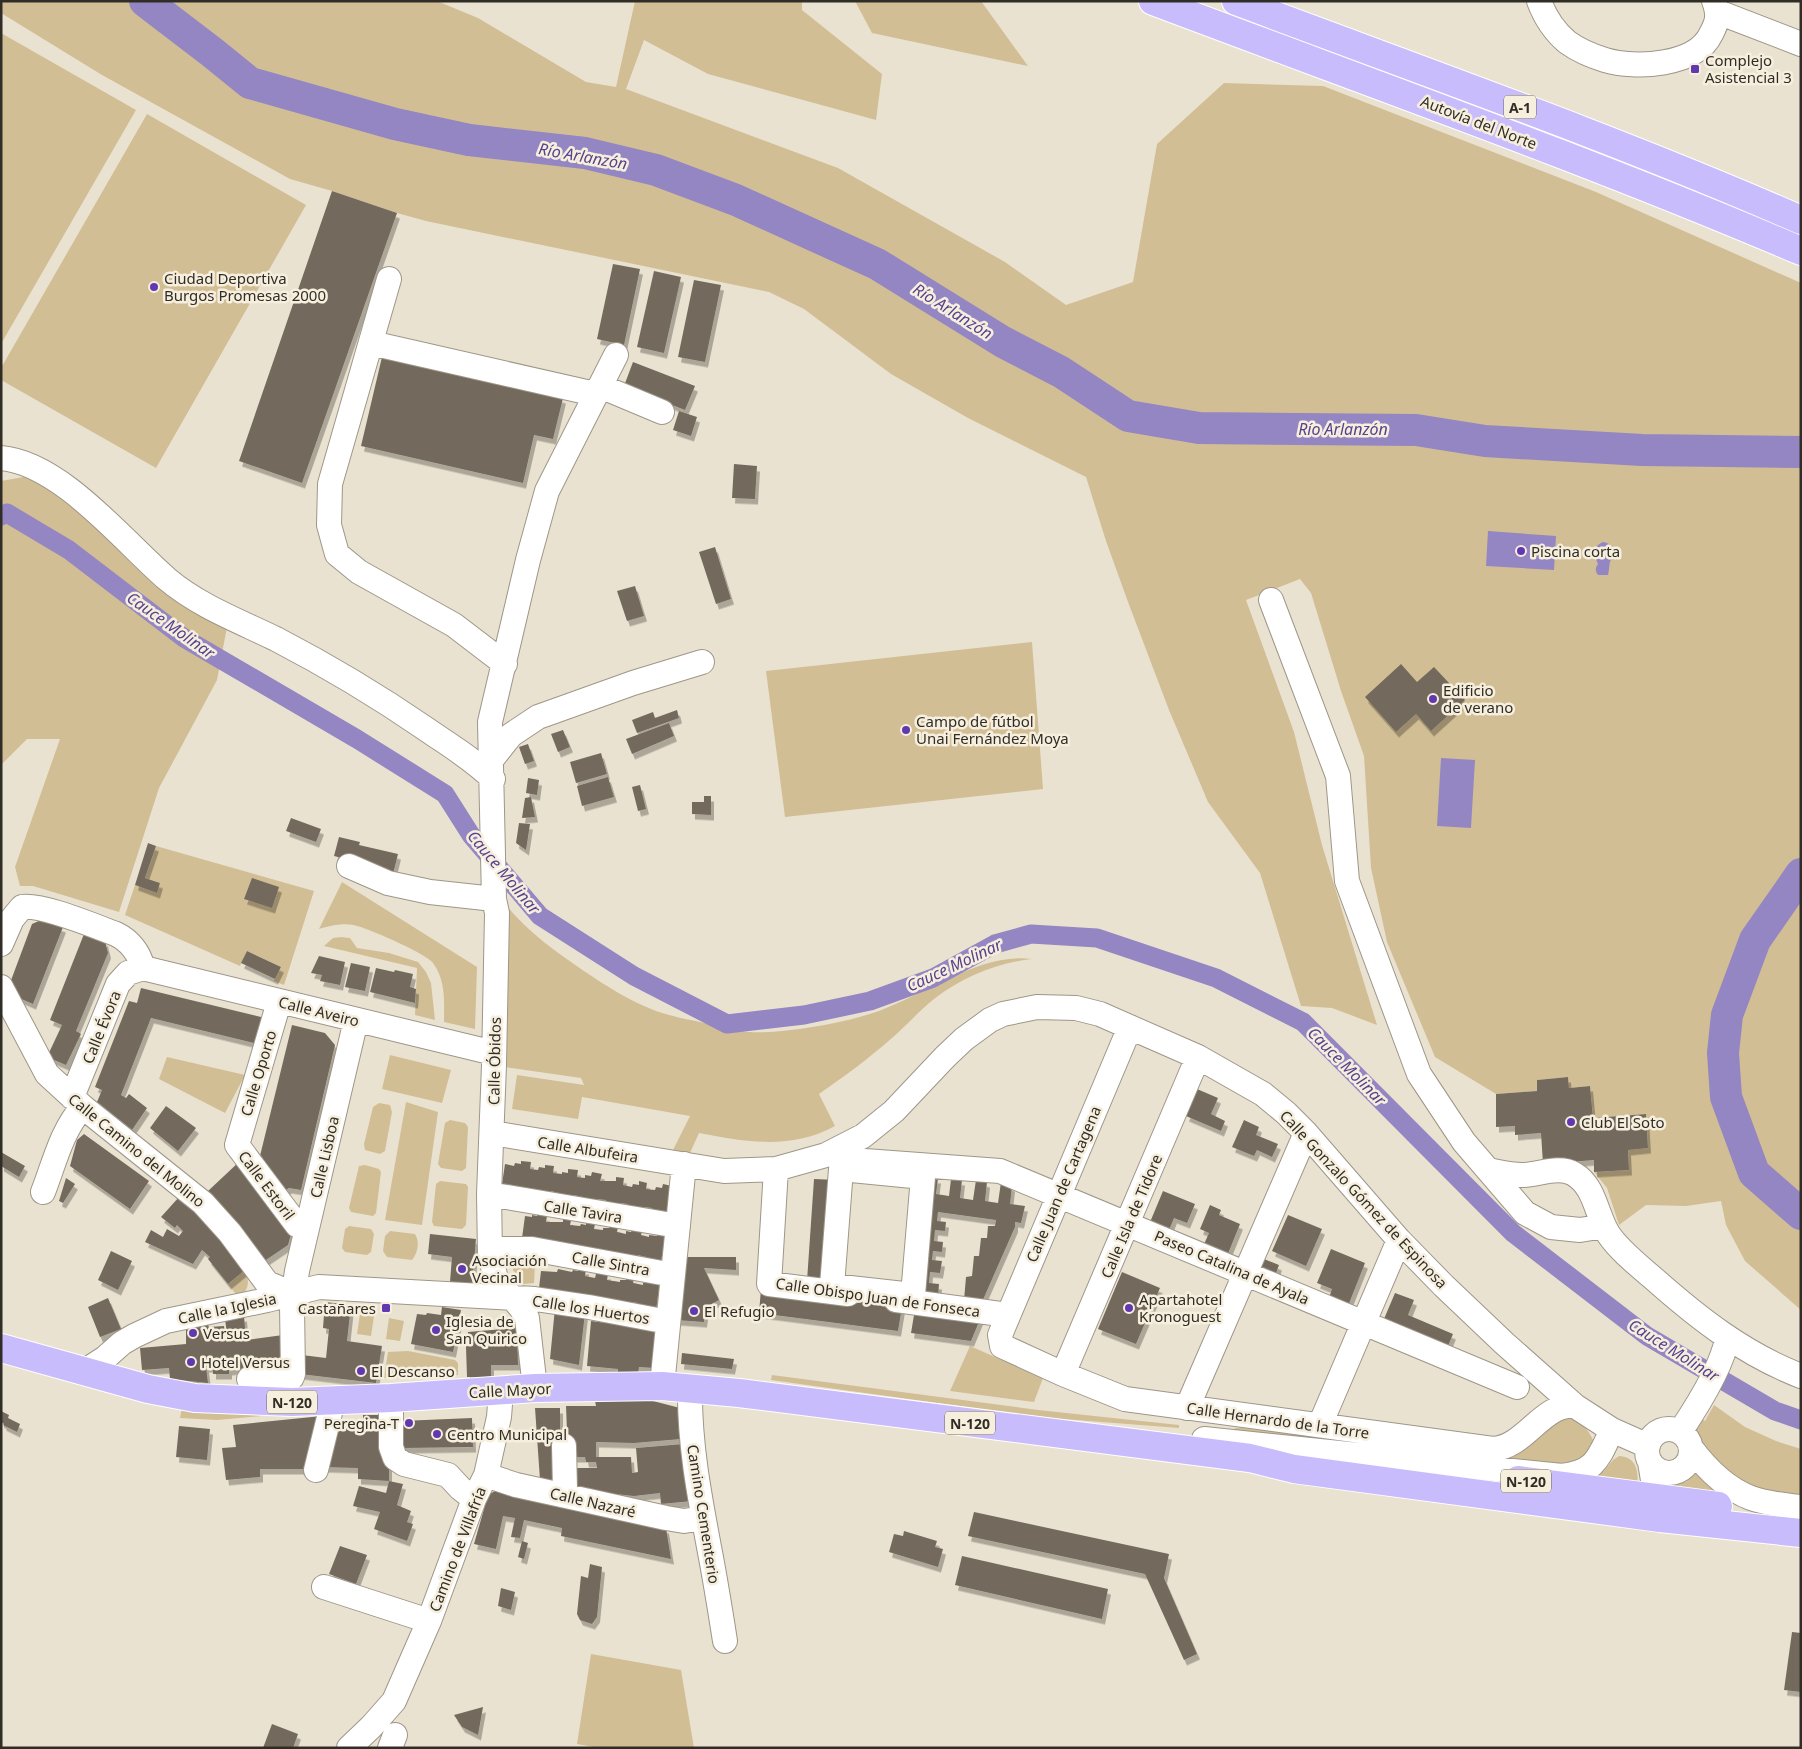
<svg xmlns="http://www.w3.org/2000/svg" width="1802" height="1749" viewBox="0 0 1802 1749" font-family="'Noto Sans',sans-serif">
<defs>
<filter id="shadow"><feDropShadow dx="3" dy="5.5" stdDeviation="0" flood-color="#0004"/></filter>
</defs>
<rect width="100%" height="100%" fill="#eae2d1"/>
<path fill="#d2be94" d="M1 1H437L478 18 586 82 616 87 635 1H802V10L882 74 876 120 708 74 644 40 626 89 838 168 1005 262 1066 305 1133 282 1157 144 1224 83 1323 86 1596 192 1801 283V1310L1745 1261 1726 1225 1721 1201 1686 1206 1646 1205 1619 1225 1607 1188 1594 1172 1629 1170 1628 1150 1648 1147 1646 1114 1593 1118 1590 1086 1569 1088 1568 1077 1537 1080V1091L1496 1094 1435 1057 1387 942 1371 868 1364 756 1341 691 1311 593 1300 579 1246 600 1294 732 1322 845 1377 1025 1332 1008 1301 1006 1260 873 1208 802 1169 710 1128 602 1106 541 1086 477 968 418 891 374 804 309 769 292 426 221 397 213 332 191 290 179 102 75 1 13Z
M855 1H981L1028 66 872 33Z
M1 33 136 110 1 344Z
M147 114 306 205 156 468 1 380V368Z
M29 476 62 494 227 627 217 680 159 788 119 912 33 886H20L15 867 60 739H27L1 765V481Z
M1032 642 1043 789 785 817 766 671Z
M156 846 314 891 284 985 274 981 281 967 247 951 240 966 125 915 135 885 157 892 160 883 145 878Z
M342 882 477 967 475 1029 444 1022C444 1001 446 981 433 963 427 954 366 927 353 925 342 923 329 926 319 929Z
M506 905C528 932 555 951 584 971 606 986 630 1001 656 1011 670 1016 686 1019 700 1022 716 1026 733 1031 749 1032 785 1034 845 1023 879 1011 925 994 982 952 1032 959 996 963 963 977 934 999 919 1011 906 1026 892 1038 868 1059 845 1076 819 1094L835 1126C792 1150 745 1142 699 1133L690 1153 673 1150 690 1116 582 1097 578 1119 512 1109 517 1075 584 1085 581 1078 505 1067Z
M341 937 350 938 357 948 389 953 418 962 426 972 431 983 435 1020 415 1015 417 968 324 946 333 938Z
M390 1055 451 1070 442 1103 382 1089Z
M167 1057 245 1075 225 1113 159 1079Z
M406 1102 438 1112 422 1225 385 1220Z
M379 1103 390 1105 392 1112 385 1151 380 1154 365 1150 364 1144 373 1107Z
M450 1120 465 1123 468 1127 466 1168 462 1171 441 1168 438 1164 445 1123Z
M365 1165 379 1169 381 1172 376 1213 373 1216 351 1212 349 1208 359 1166Z
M440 1181 466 1184 468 1187 466 1225 462 1229 434 1226 432 1222 436 1184Z
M349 1226 371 1229 374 1234 371 1252 367 1255 345 1252 342 1248 345 1229Z
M390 1231 415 1234C420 1242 418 1253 412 1260L387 1257 383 1251 385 1236Z
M521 1259 532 1260 535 1263 534 1283 523 1284 513 1270V1264Z
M245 1270C250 1281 249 1290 239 1298L228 1284Z
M360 1314 374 1316 371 1336 357 1334Z
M389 1318 404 1321 400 1341 386 1339Z
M970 1346 1043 1378 1034 1402 950 1391Z
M408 1351 455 1360 458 1363V1375L384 1378 388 1352Z
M772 1375 1038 1410 1179 1425V1428L1063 1419 1017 1414 771 1380Z
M1714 1405 1745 1427 1776 1441 1801 1449V1500L1759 1492 1735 1480 1699 1444 1696 1431 1700 1418 1705 1421Z
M182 1408 294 1413 217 1420 180 1418Z
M1560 1415C1576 1417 1589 1427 1594 1443L1578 1466 1350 1443 1351 1436 1494 1455Z
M1235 1428H1245L1311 1436 1310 1440 1234 1433Z
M1619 1456C1637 1457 1639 1472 1637 1487L1589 1482 1605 1470 1613 1460Z
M1696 1473 1724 1497 1666 1486 1686 1482Z
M591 1654 681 1670 694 1748H600L577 1744Z"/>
<path fill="#9386c2" d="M1488 531 1556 536 1554 570 1486 566Z
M1603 542C1615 544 1614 553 1610 562 1609 567 1609 571 1608 575H1598C1595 571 1595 568 1598 564 1594 555 1593 546 1603 542Z
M1441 758 1475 760 1471 828 1437 826Z"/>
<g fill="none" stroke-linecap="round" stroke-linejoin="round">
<path stroke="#9386c2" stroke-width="19" d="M1 516 7 513 69 550 184 638 357 739 445 794 471 835 540 916 634 976 727 1024 804 1015 870 1001 933 978 995 944 1031 934 1097 938 1216 978 1303 1022 1513 1233 1647 1336 1775 1411 1801 1420"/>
<path stroke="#9386c2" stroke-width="32" d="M145 1 213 53 250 83 395 124 469 140 585 153 656 170 736 200 877 264 1003 342 1061 372 1128 416 1199 428 1416 430 1485 441 1642 450 1801 452
M1801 874 1755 940 1727 1015 1723 1053 1726 1097 1754 1173 1801 1214"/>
</g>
<path fill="#736b5d" filter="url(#shadow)" d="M332 191 397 213 302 483 239 461Z
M613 264 640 269 624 345 597 339Z
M654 271 681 277 664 353 637 347Z
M694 280 721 285 705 362 678 357Z
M382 357 563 398 553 439 534 435 523 483 361 446Z
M633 362 695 386 685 410 624 386Z
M679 411 697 417 691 436 673 430Z
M734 464 757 466 755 499 732 498Z
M715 547 731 599 716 604 699 552Z
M635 586 644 616 627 621 617 591Z
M1401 664 1417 682 1434 667 1465 700 1431 731 1416 714 1396 732 1365 697Z
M677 710 679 718 637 733 632 720 653 712 655 718Z
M669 723 674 736 632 754 626 739Z
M563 730 570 747 558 752 551 734Z
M528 744 534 761 525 764 519 747Z
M601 753 607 774 576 783 570 762Z
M608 777 614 797 582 806 577 786Z
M528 778 539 780 537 795 526 793Z
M640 785 646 809 638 811 632 787Z
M704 796H711V815L692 814V802H704Z
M531 797 535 817 522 818 525 798Z
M291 818 321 829 316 842 286 831Z
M519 823 530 824 526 850 516 843Z
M339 837 360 842 359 845 398 854 393 874 370 865 334 856Z
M148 843 156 846 145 878 160 883 157 893 135 885Z
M252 878 279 887 272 908 244 899Z
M41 920 63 927 33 1004 19 998 10 983 32 924Z
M84 934 105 941 108 953 76 1031 81 1034 66 1065 47 1057 62 1025 50 1020Z
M247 951 281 967 275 979 241 963Z
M319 956 345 962 340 985 320 981 322 975 311 973Z
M351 963 370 967 365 991 345 987Z
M376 968 394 972 395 970 413 974 410 987 416 989 415 1003 370 992Z
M141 988 265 1018 258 1044 151 1018 121 1095 126 1098 129 1094 147 1108 132 1130 97 1102 102 1090 95 1087 129 1001 137 1003Z
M292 1025 325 1033 335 1045 301 1190 289 1188 281 1193 259 1160Z
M1568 1077 1569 1088 1590 1086 1593 1118 1646 1114 1648 1148 1628 1150 1629 1170 1594 1172V1160L1543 1164 1541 1133 1515 1135V1126L1496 1127V1094L1537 1091V1080Z
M1197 1089 1218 1098 1211 1114 1225 1121 1221 1131 1186 1116Z
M166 1106 196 1128 178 1151 150 1128Z
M1244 1120 1259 1127 1256 1135 1278 1144 1272 1157 1257 1150 1254 1156 1232 1147Z
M84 1134 149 1181 130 1209 70 1166 77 1140Z
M1 1152 25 1166 19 1177 1 1166Z
M240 1161 292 1231 288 1245 263 1262 208 1191Z
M521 1161 531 1162 530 1169 538 1170 539 1167 545 1168V1165L554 1166 553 1173 562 1174V1172L568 1173V1169L578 1170 577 1177 585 1178V1175L591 1176 592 1172 602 1174 600 1181H616V1177L624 1178 623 1185 632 1187 633 1184 639 1185V1181L647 1183 646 1189 655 1190 656 1187 662 1188 663 1184 672 1186 667 1215 651 1213 652 1208 644 1207 643 1211 628 1209V1204L620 1203V1207L605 1205 606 1200 597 1199 596 1203 581 1201 582 1197 574 1195 573 1199 557 1197 558 1193 551 1191 550 1196 535 1193V1189L527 1188V1192L511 1189 512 1185 502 1184 505 1164 514 1166 515 1163 521 1164Z
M924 1177 938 1178 936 1194 949 1196 951 1179 962 1180 960 1198 973 1200 976 1180 987 1182 985 1201 998 1203 1001 1182 1012 1186 1010 1204 1025 1206 1021 1223 1015 1222V1227L982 1302 964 1300 966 1277 972 1276 974 1256H979L981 1238H987L988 1226H995L996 1220 938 1212 937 1221 946 1222 945 1231 935 1230 934 1241 943 1242 942 1252 933 1251 932 1260 942 1261 940 1273 930 1272 929 1283 939 1284 938 1297 913 1295Z
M66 1178 75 1184 63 1203 59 1201Z
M814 1179 837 1180 831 1282 807 1281Z
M1163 1191 1195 1204 1187 1223 1174 1218 1167 1235 1148 1227Z
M179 1197 204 1218 245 1270 228 1284 208 1259 210 1257 202 1250 193 1264 145 1242 151 1230 163 1237 167 1229 179 1236 183 1231 177 1225 175 1228 161 1217Z
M1210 1205 1221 1210 1219 1215 1240 1224 1225 1261 1201 1251 1209 1233 1200 1229Z
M537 1214 547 1216 546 1222H563V1219L571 1220 570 1225 580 1226 581 1224 586 1225V1223L595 1224 594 1229 603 1230V1228H609V1226L618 1227 617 1232 626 1234V1231L631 1232 632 1230 642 1231 641 1235 649 1237V1235L657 1236V1234L665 1235 661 1262 646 1260V1257L638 1255V1259L622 1257V1253L615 1252V1256L522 1238 525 1216 532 1217V1215L537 1216Z
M1288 1215 1322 1229 1306 1266 1272 1251Z
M430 1234 476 1239 472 1284 450 1282 452 1257 428 1254Z
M1331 1249 1365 1263 1348 1306 1329 1298 1332 1289 1317 1283Z
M111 1251 132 1261 118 1290 98 1280Z
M683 1257H736V1270L704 1268 719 1300 706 1307 704 1322 676 1320Z
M1264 1259 1279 1265 1273 1281 1258 1274Z
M558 1269 572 1272 573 1270 578 1271 579 1269H586L585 1276 595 1278 596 1274H608L607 1280 620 1282V1280H626L627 1277 634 1278 633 1283 643 1285V1283H648V1280L660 1282 656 1310 638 1307V1303L632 1302 631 1306 539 1288 541 1271 557 1272Z
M1122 1272 1160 1288 1136 1344 1098 1329Z
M761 1289 902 1307 898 1331 759 1313Z
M1395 1293 1414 1300 1408 1315 1453 1334 1445 1353 1381 1326Z
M108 1298 121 1329 100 1337 88 1307Z
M325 1302 351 1305 347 1341 382 1346 376 1383 300 1374 302 1355 326 1358 329 1329 323 1328Z
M442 1307 461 1310 453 1352 411 1344 417 1314 426 1315 427 1313 441 1315Z
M555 1308 585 1313 579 1365 550 1359Z
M915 1309 981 1317 971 1341 911 1333Z
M244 1316 246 1340 283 1335 286 1364 229 1370V1374H213V1367H206L208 1383 170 1379 169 1368 142 1370 140 1348 186 1344V1327L208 1325 209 1327 224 1326 226 1342H228L225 1319Z
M591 1321 658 1329 654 1368 639 1367 638 1374 618 1372V1369L587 1366Z
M517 1328 518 1365H491V1377H467L466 1347 468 1332Z
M682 1353 734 1359 732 1369 681 1364Z
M595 1401H653L680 1408 681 1439 634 1443 596 1442V1457H631L632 1473 638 1472 636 1448 683 1444 692 1501 661 1504 660 1493 634 1496 586 1491 570 1486 569 1468H597L596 1462H586L585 1457H568L566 1406H596Z
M535 1408H560V1484L540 1480Z
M1 1411 9 1415 8 1418 20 1424 17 1432 3 1425 4 1424 1 1422Z
M363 1415H384L383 1461H389V1481L358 1479V1468L323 1467 335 1420 363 1421Z
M322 1416 311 1469H260V1477L226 1480 222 1448 236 1447 233 1425Z
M472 1418 473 1447 402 1448 401 1421Z
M179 1426 210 1429 207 1460 176 1457Z
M389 1481 403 1484 397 1505 411 1511 407 1522 413 1524 407 1541 374 1529 380 1512 353 1506 359 1486 386 1493Z
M495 1491 666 1528 671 1559 561 1536 562 1528 524 1520 520 1538 511 1537 515 1518 503 1516 496 1549 474 1544 488 1495Z
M974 1512 1169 1554 1164 1578 1197 1654 1184 1660 1145 1574 968 1536Z
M904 1531 937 1541 935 1547 943 1549 938 1567 889 1552 894 1534 903 1536Z
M522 1541 528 1543 524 1559 518 1557Z
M340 1546 367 1555 356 1584 329 1574Z
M962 1556 1108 1589 1102 1619 955 1585Z
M590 1564 602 1567 597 1617 592 1624 580 1620 577 1614 581 1576 588 1578Z
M501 1588 515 1592 511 1610 498 1606Z
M1792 1632 1801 1633V1692L1784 1690Z
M483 1707 478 1735 462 1727 454 1715Z
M272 1724 298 1734 293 1748H263Z"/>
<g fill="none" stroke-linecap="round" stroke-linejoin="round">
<defs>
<path id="minor" d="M1539 1C1545 17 1554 31 1567 42 1578 50 1592 56 1605 60 1635 69 1696 66 1711 34 1718 21 1719 15 1714 1
M1718 12 1801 44
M389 279 330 484 329 525 337 554 359 572 454 625 505 664
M371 343 595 394
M600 386 662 412
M1 458C61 463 124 542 167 579 199 606 239 621 276 639 328 666 378 696 426 729 449 745 473 759 493 779
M1271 600 1338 776 1347 881 1419 1074 1464 1142 1525 1213 1551 1227 1580 1230 1604 1226
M492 759 511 735 538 717 633 683 702 662
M349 866 388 883 430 892 494 899
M1 944 12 919 22 907C43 904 94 926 116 934 130 941 139 953 143 968
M143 968 494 1053
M1 987 47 1074 83 1107 203 1203 230 1233 267 1283 293 1294
M279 1002 237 1145 297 1225
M1130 1027 1000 1335 1002 1346 1063 1374 1125 1399 1493 1449C1526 1447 1542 1403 1575 1406
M72 1097 118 984 128 973 143 968
M492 1133 724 1171 776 1169 826 1155 863 1136 894 1111 945 1057 964 1039 990 1020 1003 1014 1037 1007 1076 1008 1100 1014 1198 1057 1263 1094 1286 1113 1306 1133 1399 1240 1444 1286 1504 1343 1575 1406 1612 1430 1648 1446
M854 1158 865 1161 1000 1171 1517 1387
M776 1169 769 1284 848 1294
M841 1169 923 1177 913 1295 832 1286Z
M1488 1170C1499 1172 1511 1175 1522 1175 1538 1175 1559 1165 1574 1174 1596 1187 1596 1216 1609 1235 1620 1251 1638 1265 1653 1278 1698 1318 1744 1354 1801 1376
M43 1192C54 1164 62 1129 83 1107
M489 1194 678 1226
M490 1249H532L673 1275
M896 1300 1008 1315
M85 1371 105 1358 122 1343 134 1336 166 1321 267 1300 319 1287 535 1299 589 1307 668 1322
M1063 1374 1198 1057
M249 1379 292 1377 293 1374 292 1305 297 1271 356 1020
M662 1386 684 1164
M690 1387C689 1441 699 1494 709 1547 715 1578 720 1609 725 1641
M535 1388 527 1318 521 1308 496 1279 490 1255 489 1194 494 1065 497 913 494 899 490 722 528 560 547 491 616 355
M391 1398V1447L395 1458 404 1464 448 1475 460 1488 474 1499
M1187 1408 1306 1133
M1320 1425 1399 1240
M1647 1451a22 22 0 1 1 44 0a22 22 0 1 1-44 0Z
M1680 1432C1696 1408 1723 1366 1727 1338
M1204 1439 1562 1476C1597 1471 1598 1458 1612 1430
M564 1446 565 1489
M1691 1448C1706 1468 1727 1489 1751 1498 1767 1504 1784 1505 1801 1507
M1650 1462 1656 1498 1670 1508
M316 1470 330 1413V1400
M486 1475 516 1485 666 1518 684 1521 703 1518
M324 1587 429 1621
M349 1748 371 1727 394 1701 429 1621 474 1499 486 1475 499 1417 501 1391
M390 1748 395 1735"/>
<path id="highway" d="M1153 1C1370 83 1588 160 1801 251
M1236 1C1425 72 1616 139 1801 220
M1 1348 148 1389 195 1398 292 1402 391 1398 535 1388 662 1386 739 1393 1250 1458 1294 1469 1660 1518 1801 1533
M1518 1480 1718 1506"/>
</defs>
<use href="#minor" stroke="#9e9687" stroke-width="26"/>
<use href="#highway" stroke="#fff" stroke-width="30"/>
<use href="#minor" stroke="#fff" stroke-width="24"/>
<use href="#highway" stroke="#c9bcfd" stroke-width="28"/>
</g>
<g fill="#6138b0" stroke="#f7efde" stroke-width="2">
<rect x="1690" y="64" width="10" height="10" rx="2.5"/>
<circle cx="154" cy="287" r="5"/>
<circle cx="1521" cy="551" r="5"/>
<circle cx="1433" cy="699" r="5"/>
<circle cx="906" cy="730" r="5"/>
<circle cx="1571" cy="1122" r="5"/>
<circle cx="462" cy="1269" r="5"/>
<rect x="381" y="1303" width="10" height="10" rx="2.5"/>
<circle cx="1129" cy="1308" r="5"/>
<circle cx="694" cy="1311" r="5"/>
<circle cx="436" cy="1330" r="5"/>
<circle cx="193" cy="1333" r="5"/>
<circle cx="191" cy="1362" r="5"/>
<circle cx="361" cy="1371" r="5"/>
<circle cx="409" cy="1423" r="5"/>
<circle cx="437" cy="1434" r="5"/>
</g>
<g text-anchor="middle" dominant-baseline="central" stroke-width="5" stroke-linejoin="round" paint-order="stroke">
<g fill="#f7efde" stroke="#6c675e" stroke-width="1">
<rect x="1504" y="95.5" width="32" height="23" rx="4"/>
<rect x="267" y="1390.5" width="50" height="23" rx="4"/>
<rect x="945" y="1411.5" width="50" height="23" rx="4"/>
<rect x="1501" y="1469.5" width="50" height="23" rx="4"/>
</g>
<g font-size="14" font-weight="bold" fill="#302d27">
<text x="1520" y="107">A-1</text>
<text x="292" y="1402">N-120</text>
<text x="970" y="1423">N-120</text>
<text x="1526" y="1481">N-120</text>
</g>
<g font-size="15" fill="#302d27" stroke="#f7efde" text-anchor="start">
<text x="1705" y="60">Complejo<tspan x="1705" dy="17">Asistencial 3</tspan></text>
<text x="164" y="278">Ciudad Deportiva<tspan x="164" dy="17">Burgos Promesas 2000</tspan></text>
<text x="1531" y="551">Piscina corta</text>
<text x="1443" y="690">Edificio<tspan x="1443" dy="17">de verano</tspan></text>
<text x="916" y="721">Campo de fútbol<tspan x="916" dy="17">Unai Fernández Moya</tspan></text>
<text x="1581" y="1122">Club El Soto</text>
<text x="472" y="1260">Asociación<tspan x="472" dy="17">Vecinal</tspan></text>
<text x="1139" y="1299">Apartahotel<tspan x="1139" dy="17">Kronoguest</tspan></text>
<text x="376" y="1308" text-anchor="end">Castañares</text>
<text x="704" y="1311">El Refugio</text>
<text x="446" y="1321">Iglesia de<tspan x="446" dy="17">San Quirico</tspan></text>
<text x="203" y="1333">Versus</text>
<text x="201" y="1362">Hotel Versus</text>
<text x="371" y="1371">El Descanso</text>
<text x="399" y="1423" text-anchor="end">Peregina-T</text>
<text x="447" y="1434">Centro Municipal</text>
</g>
<g font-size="15" fill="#302d27" stroke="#f7efde">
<text transform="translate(1479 122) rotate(21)">Autovía del Norte</text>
<text transform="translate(319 1011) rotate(14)">Calle Aveiro</text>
<text transform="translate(101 1027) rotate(-68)">Calle Évora</text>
<text transform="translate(494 1061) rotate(-89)">Calle Óbidos</text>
<text transform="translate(258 1073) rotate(-73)">Calle Oporto</text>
<text transform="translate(588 1149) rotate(9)">Calle Albufeira</text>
<text transform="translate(137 1150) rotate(39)">Calle Camino del Molino</text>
<text transform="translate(324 1157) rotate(-77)">Calle Lisboa</text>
<text transform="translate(1063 1184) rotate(-67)">Calle Juan de Cartagena</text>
<text transform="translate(267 1185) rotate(53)">Calle Estoril</text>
<text transform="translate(1364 1199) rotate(47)">Calle Gonzalo Gómez de Espinosa</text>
<text transform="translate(583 1211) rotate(9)">Calle Tavira</text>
<text transform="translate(1131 1216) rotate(-67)">Calle Isla de Tidore</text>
<text transform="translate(611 1263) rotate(10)">Calle Sintra</text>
<text transform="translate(1232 1267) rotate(23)">Paseo Catalina de Ayala</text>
<text transform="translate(878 1297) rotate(8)">Calle Obispo Juan de Fonseca</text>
<text transform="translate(227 1308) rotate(-12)">Calle la Iglesia</text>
<text transform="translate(591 1309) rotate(9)">Calle los Huertos</text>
<text transform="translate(510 1390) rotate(-3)">Calle Mayor</text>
<text transform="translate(1278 1420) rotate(8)">Calle Hernardo de la Torre</text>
<text transform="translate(593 1502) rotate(13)">Calle Nazaré</text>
<text transform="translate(704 1514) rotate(81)">Camino Cementerio</text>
<text transform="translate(457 1549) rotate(-69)">Camino de Villafría</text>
</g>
<g font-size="16" font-style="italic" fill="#57428d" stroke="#f7efde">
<text transform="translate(583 156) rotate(10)">Río Arlanzón</text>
<text transform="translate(953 311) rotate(32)">Río Arlanzón</text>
<text x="1343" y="429">Río Arlanzón</text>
<text transform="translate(171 625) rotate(35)">Cauce Molinar</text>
<text transform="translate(504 872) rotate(50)">Cauce Molinar</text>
<text transform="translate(954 965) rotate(-25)">Cauce Molinar</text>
<text transform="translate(1347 1066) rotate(45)">Cauce Molinar</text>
<text transform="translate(1674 1350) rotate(32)">Cauce Molinar</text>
</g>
</g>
<rect width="1802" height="1749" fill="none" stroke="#302d27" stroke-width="5"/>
</svg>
